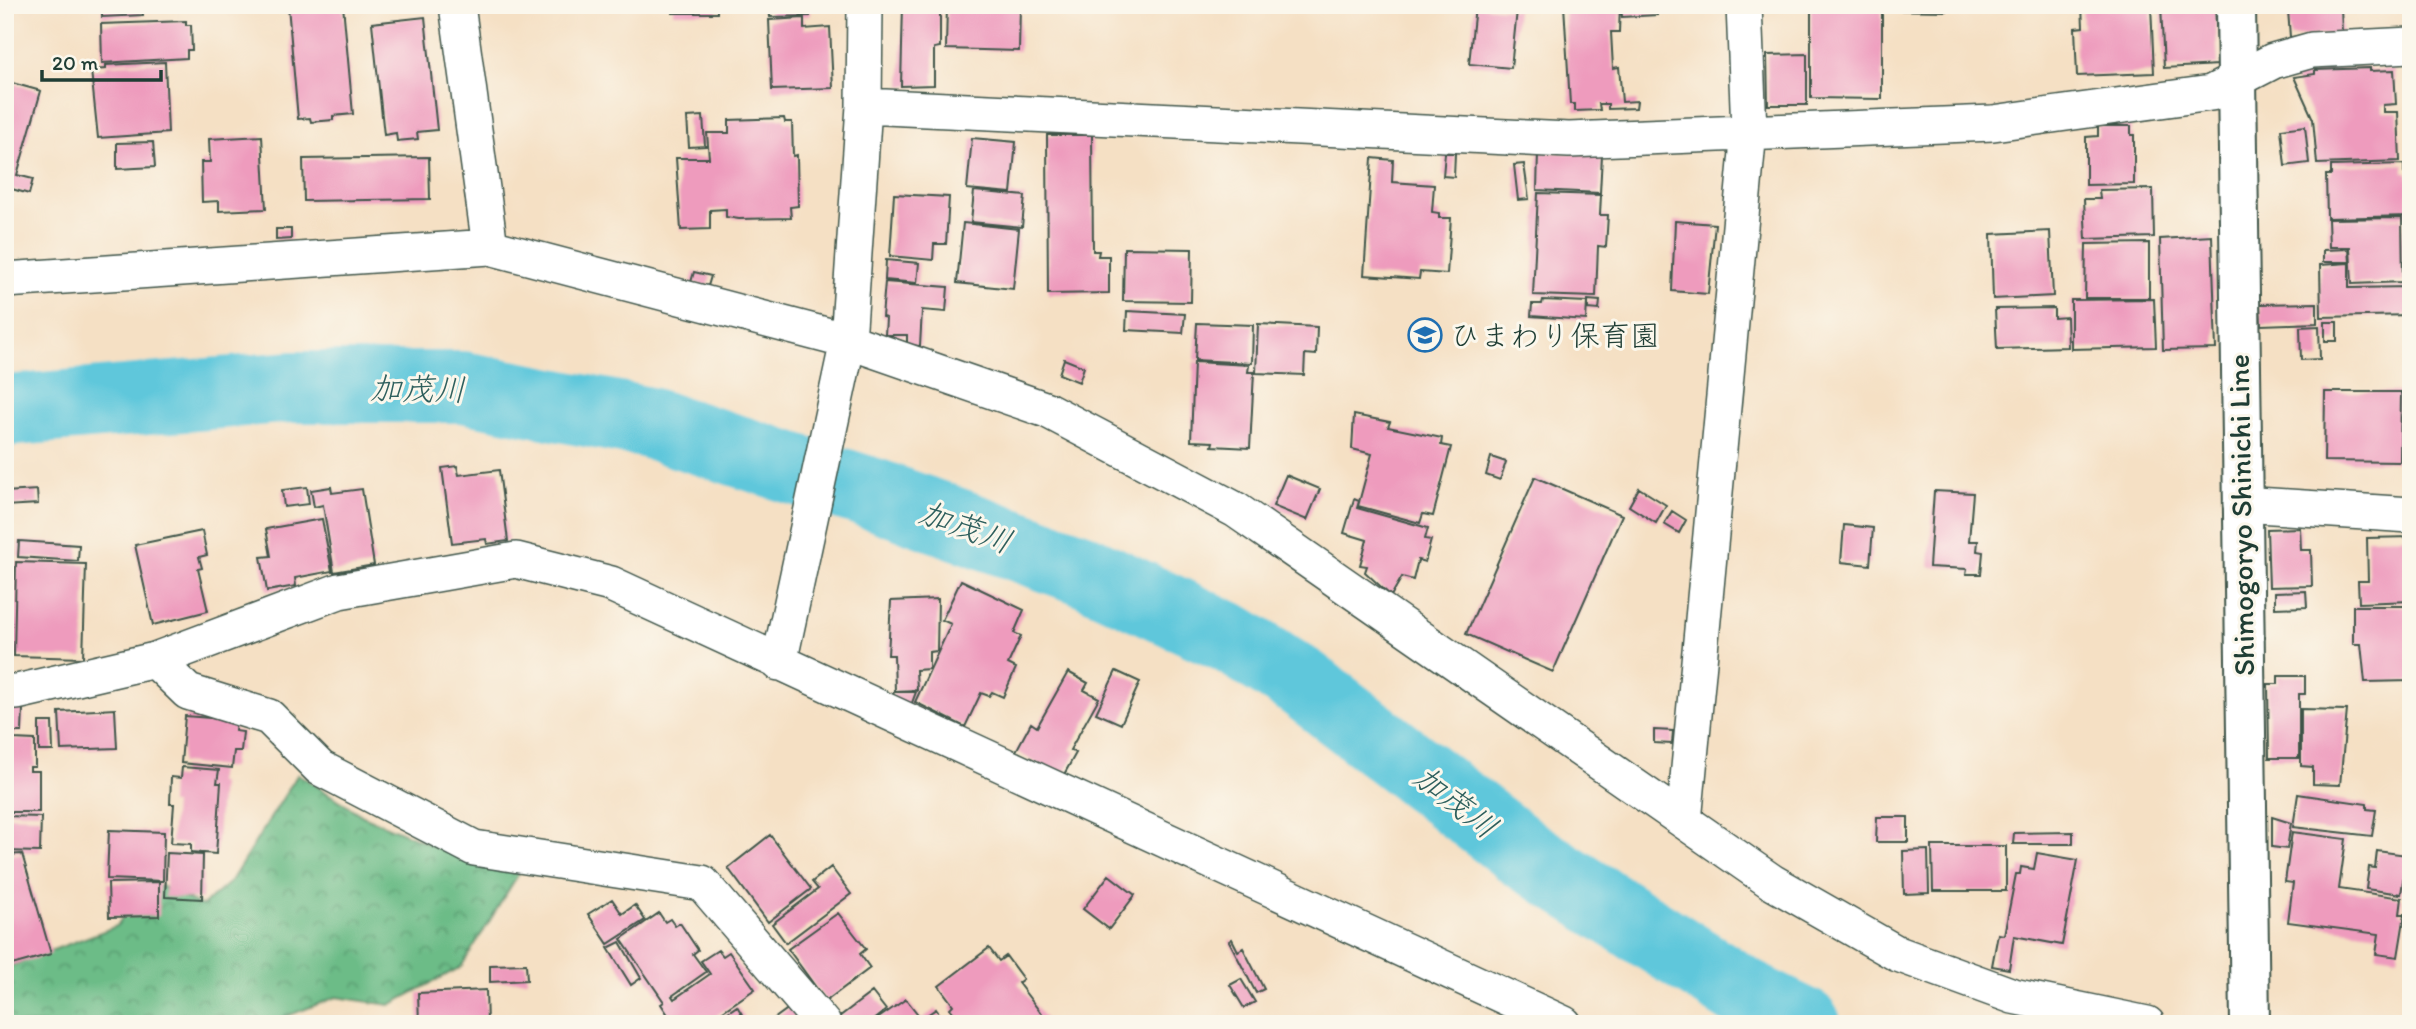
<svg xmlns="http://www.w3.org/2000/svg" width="2416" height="1029" viewBox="0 0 2416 1029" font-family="Itim,'Klee One',sans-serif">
<defs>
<pattern id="forest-crowns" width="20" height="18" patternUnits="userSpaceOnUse" patternTransform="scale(1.75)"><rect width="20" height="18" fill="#6cbc87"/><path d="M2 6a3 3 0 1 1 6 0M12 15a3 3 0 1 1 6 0" fill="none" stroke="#589a6f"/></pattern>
</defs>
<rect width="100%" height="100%" fill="#fbf7ec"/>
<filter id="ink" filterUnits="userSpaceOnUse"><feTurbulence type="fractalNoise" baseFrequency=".0143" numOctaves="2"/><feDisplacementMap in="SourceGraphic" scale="14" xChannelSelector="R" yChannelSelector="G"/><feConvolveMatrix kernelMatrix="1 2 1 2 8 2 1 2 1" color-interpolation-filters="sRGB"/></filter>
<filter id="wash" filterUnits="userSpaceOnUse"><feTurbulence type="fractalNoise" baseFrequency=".00686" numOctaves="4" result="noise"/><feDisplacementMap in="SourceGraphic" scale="28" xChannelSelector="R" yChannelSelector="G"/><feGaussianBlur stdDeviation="1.57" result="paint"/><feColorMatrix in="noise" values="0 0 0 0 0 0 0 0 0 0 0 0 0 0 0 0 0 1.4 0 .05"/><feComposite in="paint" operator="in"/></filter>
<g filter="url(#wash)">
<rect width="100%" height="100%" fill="#f5e0c4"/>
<path fill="url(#forest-crowns)" stroke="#467c5e" stroke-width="2" d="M298 774 363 816 436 847 519 873 461 967 390 1005 336 997 267 1024H5V968L117 926 146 879 202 906 231 881Z"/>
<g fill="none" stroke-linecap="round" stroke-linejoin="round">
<path stroke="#5fc7db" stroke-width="72" d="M5 411 292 387H463L649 423 871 493 1080 568 1230 638 1301 682 1526 855 1752 998 1805 1024"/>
</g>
<g id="blocks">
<path fill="#ee9bbd" d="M102 5H142L143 15 102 17Z
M343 5 353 114 333 116V120L311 122 310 118 298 119 288 6Z
M673 5H717V13H673Z
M769 5H810V16L770 17Z
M903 5H940V47L934 48V85L901 86Z
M947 5H1020L1019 51 946 49Z
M1564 5H1620L1619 32H1611L1613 68 1619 67 1622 102 1637 101 1636 108 1608 109V104H1599L1600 110 1575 111V104H1570Z
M1621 5H1656L1657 15 1622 17Z
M1811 5H1882V99L1811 98Z
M1886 5H1946V11L1886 10Z
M2082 5H2151L2154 73 2077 76 2075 28 2083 27Z
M2161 5H2215L2218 65 2164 68Z
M2276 5H2341L2342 34 2290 37 2288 10 2276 11Z
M1475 6 1517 10 1511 68 1469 64Z
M425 17 437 130 417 132 418 139 397 141 396 133 384 135 372 23Z
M804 18V29L830 27 833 88 772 90 769 20Z
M186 21V25H191L192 50H187V58L102 63 101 24Z
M1807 54V105H1768L1767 55Z
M165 62 168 133 98 138 91 70 106 69V65Z
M2370 68V71L2394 70 2396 104 2383 105V112H2398L2400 161 2317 164 2313 119 2294 77 2315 74V70Z
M5 81 41 91 17 175 33 179 29 194 5 187Z
M703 116 705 146 689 147 687 117Z
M784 118 785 122H792L793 156 797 155 798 206 790 207 791 218 739 219 726 217V209L710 210V229L681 230 676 158H709L707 133H729V120Z
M2098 126H2131V135H2134V184L2086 185V137L2098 136Z
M2305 126 2309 163 2285 166 2281 129Z
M1047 135H1092L1093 251H1099L1098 256H1109V293L1048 294Z
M262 136 266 209 219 211V201L202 202 201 162H210L209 139Z
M972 138 1016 142 1011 193 967 189Z
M153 142 155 167 117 169V143Z
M1538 152 1602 155 1600 193 1537 190Z
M1445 153H1455L1454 177 1443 176Z
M429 157 430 199 304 201 303 159Z
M1372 158 1393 160 1392 182 1434 185 1432 212 1439 213V218H1451L1447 274 1420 272 1419 279 1364 275Z
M1524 164 1529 199 1518 200 1514 165Z
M2404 164V172H2408L2409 216 2327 218 2326 175H2331V166Z
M2153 189 2154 237 2086 239 2084 199H2100L2099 190Z
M974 191 1025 196 1022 227 971 222Z
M1538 193 1601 195 1600 215H1608L1606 247 1598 246 1596 297 1533 295Z
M894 194 949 197 946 244H934L933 260 890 256Z
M2402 218 2403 282 2352 284 2350 247H2329L2328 219Z
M1675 221 1715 224 1708 294 1672 291Z
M963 223 1019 229 1013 289 957 283Z
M276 229H291V239L276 240Z
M2050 231 2053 296 1993 299 1991 234Z
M2212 236 2216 349 2163 350 2160 239Z
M2149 243V298H2085L2086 244Z
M1124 248 1192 249 1191 302 1123 301Z
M2349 249 2350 262H2323V250Z
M886 260 919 263 917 283 885 280Z
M2349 263V288L2411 287V315L2321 317 2320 265Z
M694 272 711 276 708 286 691 282Z
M885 282 948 287 946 312 922 310 920 346 907 345V335H885L886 318 882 317Z
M2154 299 2156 347 2071 349V300Z
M1543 300 1587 302 1586 320 1531 316 1532 304H1542Z
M1588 300 1600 301 1599 310 1588 309Z
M2317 303V323L2261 325 2260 304Z
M2054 308V318L2067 317 2068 347 1997 349 1995 309Z
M1127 311 1185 314 1183 333 1126 330Z
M2325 322H2337V341H2325Z
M1197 323 1253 325 1252 363 1195 360Z
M1258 324 1317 327 1316 355 1305 354 1304 375 1256 373Z
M2319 326 2320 359 2301 360 2300 327Z
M1064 359 1084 367 1079 382 1059 374Z
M1194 362 1249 365 1248 372H1254L1250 448 1212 446 1213 442 1191 441Z
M2325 392H2401L2400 462 2324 461Z
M1354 415 1390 422 1388 427 1442 438 1441 445 1451 447 1433 516 1423 514 1420 523 1358 506 1372 454 1352 449Z
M1491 457 1506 462 1500 480 1486 475Z
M457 466 459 475 499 470 508 541 487 544 486 539 452 543 442 468Z
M1286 475 1320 489 1307 520 1273 506Z
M1535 477 1622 515 1553 672 1466 634Z
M307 487 309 504 284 507 282 490Z
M331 487 332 493 362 489 374 565 334 572 323 505 314 507 311 490Z
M1639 488 1666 505 1656 523 1629 506Z
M37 490 38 504 5 506V492Z
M1934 491 1973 493 1969 541H1978L1977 551 1983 552 1981 574H1966L1967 569 1929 567Z
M1354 499 1359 501 1357 508 1428 528 1425 539 1431 540 1425 562 1418 560 1413 580 1402 577 1391 596 1365 572 1367 566 1360 565 1367 540 1344 533Z
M1672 511 1686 520 1679 533 1664 524Z
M322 519 332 571 295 578 296 586 267 591 261 557 271 556 266 529Z
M1844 525 1873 528 1870 565 1841 562Z
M2300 528 2301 550H2311L2312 586 2269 587 2267 529Z
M202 531 207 555 199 557 202 568 198 569 208 611 153 625 135 545Z
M2411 537V601L2359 603 2358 581H2368L2367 538Z
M19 541 79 545 78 561 18 557Z
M16 562 86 564 83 658 14 656Z
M961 580 1024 610 1014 633 1021 636 1008 664 1016 668 1003 697 992 692 989 696 981 693 965 727 915 702 951 624 942 620Z
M2306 591 2307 607 2275 608V592Z
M938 599 937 651 929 652V669L916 670 917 690 895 691 894 655H888L891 601Z
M2353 606H2411V681L2365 682 2361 644H2353Z
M1116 671 1140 682 1121 724 1096 713Z
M1068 672 1088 683 1084 690 1099 698 1070 750 1076 753 1062 778 1016 751 1031 723 1037 727Z
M2278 676H2305V694H2299V758H2269L2268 684H2278Z
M894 692H916L910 708 891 700Z
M5 708 23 709 22 732H14V739L35 740V767H30V771H39V812H5Z
M115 709 117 748 61 750 59 712Z
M2301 709 2347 710 2340 785 2313 784V767L2301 766Z
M185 716 236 720 235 731 243 732 241 751H234L232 768 181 763Z
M39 722H52L53 751H39Z
M1654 730 1673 731 1672 744 1654 743Z
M182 767 219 770 217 783H221L216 854 191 852V844L171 843 174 804H170L171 777 181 778Z
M2298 794 2367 804V809L2376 810 2372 836 2293 827Z
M5 816 41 817 40 852 5 851Z
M1877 817H1908V842H1876Z
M2272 817 2291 823 2287 849 2272 847Z
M109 830 164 832 163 881 107 879Z
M2073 832V844H2013L2014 833Z
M2292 832 2346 839 2339 889 2402 898 2400 914H2405L2398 957 2376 954 2379 934 2288 922 2293 883 2285 882Z
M770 835 811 889 768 922 728 868Z
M1932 846H2006V891H1933Z
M1928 850 1929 893 1904 894 1903 851Z
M2377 851 2407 855 2401 894 2366 889 2369 867 2375 868Z
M167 853 203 855 202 899 165 897Z
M2037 853 2078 860 2062 945 2014 936 2009 969 1992 966 1998 934 2004 935 2016 874H2020L2021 867 2034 869Z
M22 854 51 954 5 967V855Z
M831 867 851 894 786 943 772 924 818 889 812 882Z
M1109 875 1135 895 1109 929 1083 909Z
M159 882V916L109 917 108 883Z
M612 899 622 914 635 905 645 920 608 944 588 914Z
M659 913 665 922 670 919 675 926 680 923 698 950 693 954 706 972 672 996 674 999 710 974 701 961 718 950 723 956 729 952 755 989 704 1024H674L661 1004 664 1002 621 939Z
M838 913 866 949 860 954 870 968 826 1001 788 949Z
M1232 939 1238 951 1243 948 1264 989 1256 993 1229 941Z
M620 942 641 978 631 985 608 948Z
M989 948 999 961 1006 956 1023 979 1018 983 1047 1021 1044 1024H962L950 1008 953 1005 939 986Z
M526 964 527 980 490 982V965Z
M1241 979 1255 1002 1244 1008 1230 985Z
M486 990 487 1024H419L418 993Z
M872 992 886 1010 868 1024H844L839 1017Z
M906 999 920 1017 910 1024H870Z
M737 1006 748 1024H711Z
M789 1008 800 1024H767Z
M936 1009 946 1024H914Z"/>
</g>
</g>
<g filter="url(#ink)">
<use href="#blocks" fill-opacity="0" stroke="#3f554a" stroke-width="2"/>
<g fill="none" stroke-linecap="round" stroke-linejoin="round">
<defs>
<path id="street" d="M457 5 490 247
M864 106 1569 140 1993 123 2211 93 2273 61 2312 50 2411 45
M5 280 490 247 848 341 1047 410 1236 510 1772 882 1898 954 2013 996 2147 1024
M2241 504 2411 515
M155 660 188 692 269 717 320 768 474 848 702 883 823 1024
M779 663 848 341 864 106 865 5
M5 692H17L155 660 339 591 516 560 611 584 1564 1024
M1684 821 1749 131 1744 5"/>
<path id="secondary" d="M2236 5 2250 1024"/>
</defs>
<use href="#street" stroke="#3f554a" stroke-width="38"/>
<use href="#secondary" stroke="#3f554a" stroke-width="42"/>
<use href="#street" stroke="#fff" stroke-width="35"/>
<use href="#secondary" stroke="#fff" stroke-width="38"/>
</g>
</g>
<defs>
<symbol id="school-ring" viewBox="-11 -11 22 22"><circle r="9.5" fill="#fbf7ec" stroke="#1f6fb2" stroke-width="1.5"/><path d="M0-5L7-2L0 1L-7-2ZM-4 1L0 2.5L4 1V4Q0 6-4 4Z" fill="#1f6fb2"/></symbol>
</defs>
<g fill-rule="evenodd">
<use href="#school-ring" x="1406" y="316" width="38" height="38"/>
</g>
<g text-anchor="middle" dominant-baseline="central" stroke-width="6" stroke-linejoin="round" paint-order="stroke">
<g font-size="30" fill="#1f3d34" stroke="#fbf7ec" text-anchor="start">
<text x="1450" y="335">ひまわり保育園</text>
</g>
<g font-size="30" fill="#1f3d34" stroke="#fbf7ec">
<text transform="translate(2241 515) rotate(-91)">Shimogoryo Shinichi Line</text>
</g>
<g font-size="32" font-style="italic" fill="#2f605e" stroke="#fbf7ec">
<text transform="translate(418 389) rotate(1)">加茂川</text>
<text transform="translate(966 527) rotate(20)">加茂川</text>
<text transform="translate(1456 802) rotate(38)">加茂川</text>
</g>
</g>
<rect width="2416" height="1029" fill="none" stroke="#fbf7ec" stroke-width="28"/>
<path d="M42 70v10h119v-10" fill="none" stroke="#1f3d34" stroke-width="3.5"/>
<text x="52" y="70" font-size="21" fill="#1f3d34" stroke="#fbf7ec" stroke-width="5" paint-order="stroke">20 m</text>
</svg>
